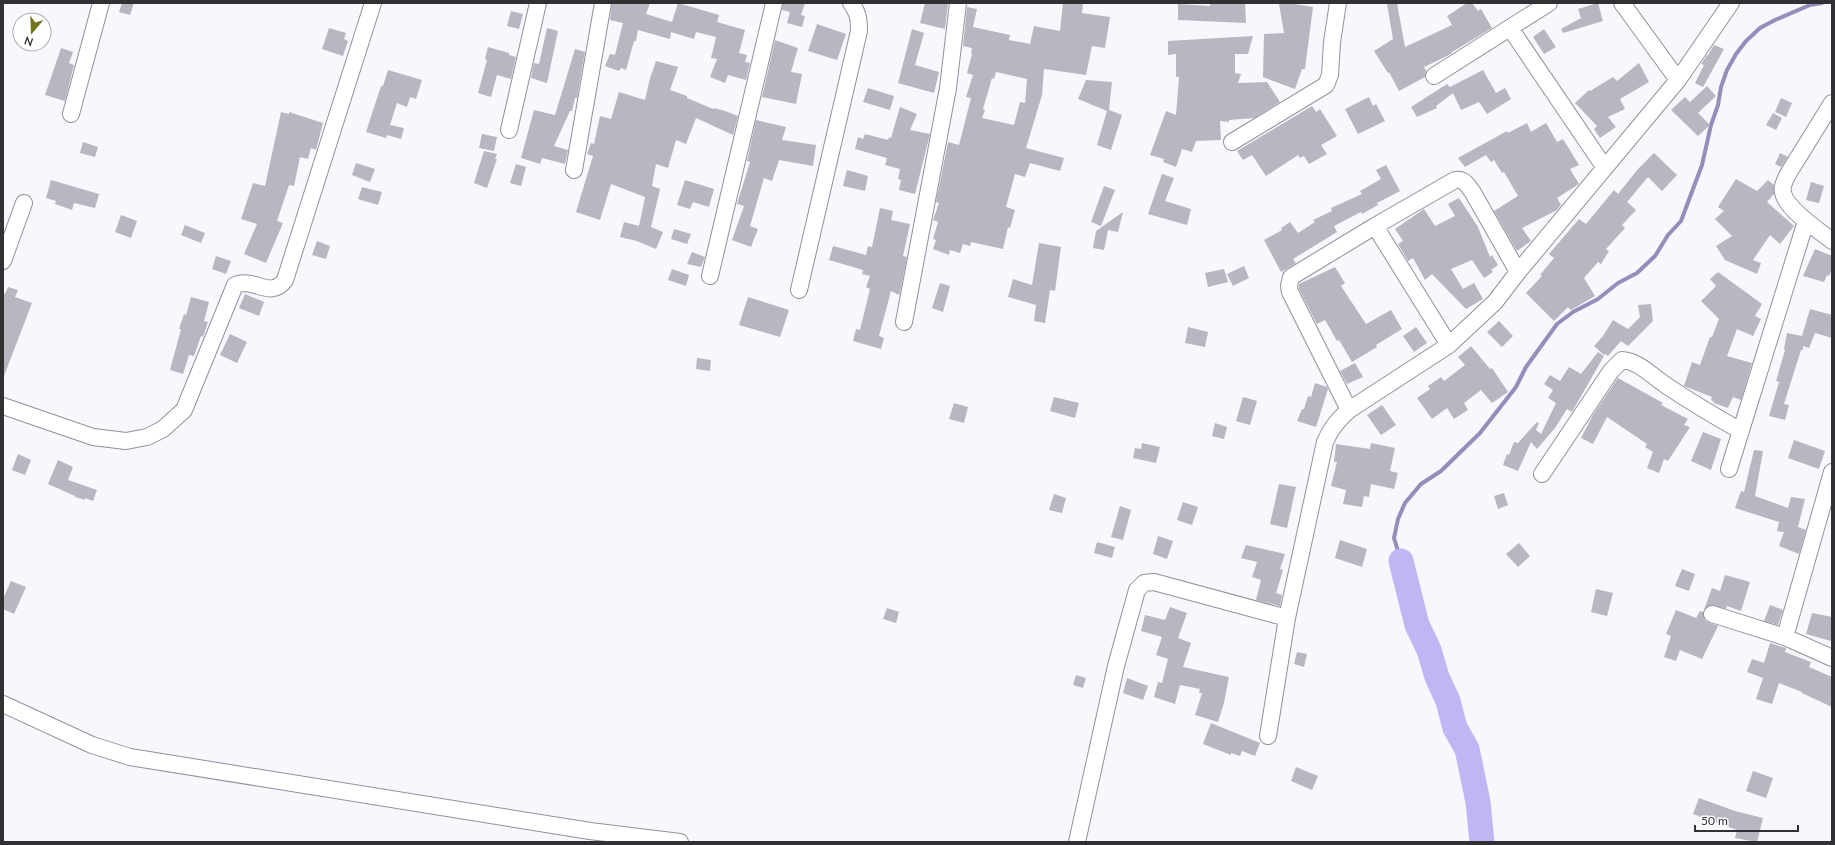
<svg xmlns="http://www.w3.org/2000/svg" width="1835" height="845" viewBox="0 0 1835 845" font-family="Lato,sans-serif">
<rect width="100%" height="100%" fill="#f7f7fe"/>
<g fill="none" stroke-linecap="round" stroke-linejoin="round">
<path stroke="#958ebb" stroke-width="4" d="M1401 561 1394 538 1398 519 1405 503 1421 484 1441 471 1480 433 1516 387 1526 367 1557 324 1573 312 1598 299 1618 283 1637 273 1655 256 1668 235 1681 221 1702 165 1711 125 1718 105 1721 87 1727 70 1736 54 1746 41 1760 28 1775 20 1810 5 1822 3"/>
<path stroke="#c0b6f4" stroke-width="25" d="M1401 561 1417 625 1429 650 1437 677 1448 701 1455 728 1467 749 1478 802 1482 842"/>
</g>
<path fill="#b7b6c1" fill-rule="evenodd" d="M122 3H134L130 15 119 12Z
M612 3H650L646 14 672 22 678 3 719 15 717 22 745 30 739 53 747 55 745 62 750 63 746 80 728 75 725 83 710 77 717 59 711 58 716 37 696 32 694 39 671 32 670 39 638 30 636 41H634L626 70 621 68 619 71 605 66 610 54 615 55 623 23 610 20Z
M783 3H805L801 15 805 16 802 27 787 23 790 12 782 10Z
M925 3H948L945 29 920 23Z
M1063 3H1083L1082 13 1110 17 1105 48 1092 46 1086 75 1044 69 1042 95 1026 148 1064 158 1060 171 1030 163 1025 177 1015 174 1006 207 1015 210 1010 228 1008 227 1003 249 971 242 970 246 963 244 960 253 950 250 949 255 933 249 936 240 933 239 938 222 933 220 939 203 936 202 948 142 959 145 971 98 966 97 973 75 967 73 972 54 971 53 972 48 963 46 967 7 977 9 973 27 1010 35 1009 40 1030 44 1034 26 1060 31ZM996 72 1027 79 1025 103 1020 102 1014 125 982 118 985 110 983 109 992 78 994 79Z
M1210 3H1245L1246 23 1178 20V4L1210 6Z
M1288 3 1313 7 1305 69H1302L1295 89 1263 77 1264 34 1284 33 1279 4Z
M1397 3 1405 47 1452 25 1447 16 1467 3H1472L1478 11 1481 9 1492 28 1452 52V53L1447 56 1424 67 1426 71 1425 77 1399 91 1389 72 1388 73 1374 51 1393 39 1387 4Z
M1598 3 1603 21 1563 33 1561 29 1581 18 1578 9Z
M511 11 523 14 519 29 507 26Z
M817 24 846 34 837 60 808 51Z
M329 28 346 33 344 39 348 41 343 56 322 49Z
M547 28 558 31 547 83 531 78 534 63 539 64Z
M912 29 924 33 915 65 939 72 934 93 898 83Z
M1544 29 1556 47 1544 54 1533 37Z
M1253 36 1248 54H1235V73L1241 74 1238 83 1267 82 1280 102 1254 118 1229 120V122L1220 121 1221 140 1196 141 1192 152 1182 149 1176 167 1163 162 1164 159 1150 155 1166 111 1176 115 1179 77H1176V54L1168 55V41Z
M775 40 798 48 791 72 802 74 796 104 762 97Z
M1714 45 1724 49 1703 87 1695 83 1704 65 1701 64 1707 55H1708Z
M488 47 509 53V55L516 57 511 79 497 75 491 97 478 93 487 60 485 59Z
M61 48 73 52 69 63 74 65 65 101 45 95Z
M575 49 585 52 577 98H575L572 111H570L554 146 568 150 565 164 542 158 540 164 521 158 534 110 555 115Z
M656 61 678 67 670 90 687 96V98L713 109 714 108 725 111 738 116 733 135 696 118 686 144 676 140 668 168 656 164 652 186 660 189 651 227 663 232 656 249 637 241 620 237 624 222 639 226 645 197 611 184 600 220 576 212 593 156 587 154 591 143 594 144 600 116 611 119 619 92 645 100 650 78Z
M1639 63 1649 82 1620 99 1625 109 1608 117 1616 127 1600 138 1594 129 1597 126 1575 103 1589 90 1590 91 1613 77 1617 81Z
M388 70 422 80 416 99 410 97 407 107 397 103 390 125 404 128 401 139 387 135 386 138 366 132 381 86H383Z
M1483 70 1496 93 1505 88 1511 99 1487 114 1479 102 1461 110 1453 93 1436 106 1437 108 1417 117 1411 107 1447 84 1450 87Z
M1086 80 1112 82 1109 110 1122 115 1111 150 1097 145 1107 111 1078 99Z
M1707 86 1716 96 1698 113 1710 125 1698 136 1671 110 1685 97 1690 102Z
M868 88 894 96 890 110 863 102Z
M1369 97 1373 106 1376 104 1385 121 1358 134 1345 109Z
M1781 98 1792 103 1786 117 1775 112Z
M1312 106 1316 112 1320 109 1337 136 1321 145 1327 154 1309 164 1304 156 1300 158 1298 155 1266 176 1252 155 1243 160 1237 151Z
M900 107 917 114 910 130 930 134 915 194 899 190 901 180 898 179 900 169 885 165 887 158 855 149 858 137 863 139 865 134 888 140 889 137 891 138Z
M281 112 289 114V112L323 123 316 150 311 148 308 159 300 157 294 186 289 185 277 221 283 223 266 263 244 254 257 224 241 219 253 183 265 186Z
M1773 113 1782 118 1776 130 1766 125Z
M756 120 786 127 782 140 816 145 813 166 779 160 772 181 764 178 750 226 758 229 751 247 732 240 744 206 737 204 750 162 747 161Z
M1527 123 1531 132 1546 123 1557 142 1563 139 1579 165 1570 169 1579 184 1557 198 1561 205 1557 210 1522 228 1531 241 1517 251 1494 211 1518 196 1504 172 1502 173 1494 160 1491 162 1486 155 1465 167 1458 158 1507 131 1508 133Z
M482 134 497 137 494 151 479 148Z
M83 142 98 147 95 157 80 153Z
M484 151 497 154 495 159H497L487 188 474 183Z
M1654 153 1677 175 1662 191 1648 177 1627 202 1636 210 1622 225 1625 228 1606 249 1609 251 1601 264 1598 262 1584 278 1595 296 1571 310 1568 307 1554 321 1526 293 1542 276 1540 275 1554 258 1549 254 1579 219 1586 224 1614 190 1618 194 1638 169Z
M1780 153 1788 157 1781 167 1775 164Z
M356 163 375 169 370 182 352 175Z
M516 164 526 167 521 186 510 183Z
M1386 165 1400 191 1377 203 1378 205 1362 214 1361 212 1334 226 1337 232 1293 259 1296 263 1281 272 1264 240 1282 230 1281 228 1290 222 1298 233 1315 222 1313 220 1332 211 1331 208 1362 194 1360 191 1381 179 1376 170Z
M847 170 868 176 865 191 843 186Z
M1162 174 1174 178 1165 201 1191 209 1187 225 1148 214Z
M1736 179 1757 191 1768 180 1774 185V194L1767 202 1794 226 1780 244 1770 235 1753 260 1761 263 1757 274 1725 260 1716 246 1732 236 1715 219 1724 211 1718 207Z
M51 180 99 194 95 208 74 203 72 210 55 204 56 201 46 198Z
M685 180 714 189 709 207 693 202 690 209 677 205Z
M1811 182 1824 186 1819 203 1806 200Z
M1104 186 1115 190 1101 226 1091 222Z
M362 187 382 192 378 205 358 199Z
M1459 198 1478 227 1490 257 1492 255 1498 265 1491 270 1493 272 1484 278 1472 260 1451 269 1463 289 1474 283 1483 299 1466 309 1432 274 1425 280 1413 258 1408 261 1398 244 1403 241 1395 229 1424 209 1435 226 1455 216 1448 204Z
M880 208 893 211 891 220 910 224 903 256 907 257 900 293 899 295 891 291 879 336 884 338 881 349 853 341 856 329 860 330 870 289 866 287 870 276 862 274 863 270 829 260 833 246 866 255 868 246 872 247Z
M1123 212 1118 232 1108 230 1104 250 1093 248 1096 231Z
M121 215 137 221 131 238 115 232Z
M185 225 205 233 201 243 181 235Z
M674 229 691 234 687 244 671 239Z
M317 241 330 246 326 259 312 255Z
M1039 243 1061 247 1055 291 1050 290 1045 323 1034 321 1036 305 1008 297 1013 279 1032 285Z
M1815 249 1832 256V269L1829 276 1827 275 1824 282 1803 276Z
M692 252 705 257 701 267 687 264Z
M216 256 231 261 226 274 212 269Z
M1244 266 1249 278 1233 286 1227 274Z
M1335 267 1345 283 1341 286 1366 324 1391 310 1402 329 1376 345 1377 347 1352 362 1339 340 1337 341 1325 320 1317 324 1299 289V284Z
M672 269 689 275 686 286 668 280Z
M1224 269 1228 282 1208 287 1205 273Z
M1718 272 1762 304 1755 316 1761 319 1753 336 1737 329 1727 356 1752 363 1741 400 1733 397 1728 408 1714 403V402L1711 400 1712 397 1684 386 1692 362 1700 365 1710 337H1712L1719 319 1701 301 1716 286 1710 279Z
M940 283 950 286 943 312 932 308Z
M8 287 18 290 15 297 32 303 4 376H3V293L5 294Z
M245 294 264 302 259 316 239 308Z
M191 297 209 302 204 321 208 322 203 337 201 336 194 356 189 355 183 374 170 370 181 329H179L184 314 186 315Z
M748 297 789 310 780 337 739 325Z
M1651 304 1653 321 1628 346 1621 341 1608 356 1605 354 1604 355 1594 346 1603 336 1613 320 1628 329 1640 317 1638 305Z
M1810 309 1832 315V338L1815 333 1809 348 1803 346V350H1801L1784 404 1789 405 1785 420 1769 416 1779 382 1776 381 1785 350 1784 349 1787 333 1802 336Z
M1499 321 1513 336 1502 347 1487 332Z
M1188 327 1208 332 1205 347 1185 343Z
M1416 327 1427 343 1414 352 1403 336Z
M230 334 247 342 237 363 220 355Z
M1471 346 1490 369 1492 368 1508 392 1492 403 1481 390 1464 403 1468 410 1454 419 1447 408 1432 419 1417 398 1430 389 1428 386 1441 377 1444 381 1465 365 1458 357Z
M1598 352 1604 356 1572 412 1567 409 1555 428 1537 449 1531 442 1518 471 1503 465 1507 454 1509 455 1514 442 1518 443 1537 422 1539 423 1536 430 1541 434 1556 403 1548 398 1553 390 1544 384 1550 375 1560 381 1569 367 1581 374Z
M697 358 711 360 710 371 696 369Z
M1355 363 1363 377 1347 384 1340 371Z
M1618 378 1663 403 1661 405 1688 419 1684 425 1690 427 1668 461 1664 459 1659 473 1647 468 1653 452 1645 447 1647 444 1607 417 1593 444 1581 438 1593 415Z
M1315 383 1327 387 1328 389 1316 427 1297 421 1302 409H1304L1308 396 1311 397Z
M1054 397 1079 403 1075 418 1050 411Z
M1243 397 1257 401 1250 425 1236 421Z
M954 403 968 407 964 423 949 419Z
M1382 405 1396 425 1381 435 1367 415Z
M1215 423 1227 427 1224 439 1212 436Z
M1703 432 1721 439 1711 470 1691 461Z
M1794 440 1825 451 1819 469 1788 458Z
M1142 443 1160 447 1156 463 1133 458 1135 448 1141 449Z
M1371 443 1395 448 1390 471 1398 473 1394 489 1371 484 1369 497 1364 496 1362 507 1343 504 1346 490 1331 486 1337 462H1334L1336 444 1370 449Z
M1754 450 1763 451 1755 496 1788 508 1791 497 1805 499 1798 527 1806 530 1799 554 1779 546 1784 532 1777 531 1779 522 1735 508 1741 491 1744 492Z
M18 454 31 460 25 475 12 470Z
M58 460 73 467 68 480 97 490 93 501 85 498V500L75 497V496L48 484Z
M1279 484 1296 487 1287 528 1270 524Z
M1504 493 1508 505 1498 509 1494 496Z
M1054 494 1066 498 1062 513 1049 510Z
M1183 502 1198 507 1192 525 1177 520Z
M1120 506 1131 510 1123 540 1111 537Z
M1158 536 1173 541 1167 559 1153 554Z
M1340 540 1367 549 1362 567 1335 558Z
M1097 542 1115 547 1112 558 1094 553Z
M1519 543 1530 556 1518 567 1506 554Z
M1246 545 1285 554 1280 569 1283 570 1276 593 1282 595 1280 606 1256 600 1261 580 1252 577 1257 562 1241 558Z
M1682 569 1695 574 1689 591 1675 586Z
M1725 575 1750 582 1741 611 1727 606 1726 609 1710 605 1704 610 1712 588 1720 591Z
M11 581 26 587 14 614 3 609V599Z
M1596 589 1613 593 1607 616 1591 612Z
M1770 605 1783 610 1778 625 1764 621Z
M1170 607 1187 613 1178 638 1191 643 1183 667 1229 677 1224 703 1218 722 1195 715 1202 693H1199L1200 689 1180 685 1175 704 1154 697 1158 682 1162 683 1168 659 1156 655 1162 637 1141 631 1145 615 1165 620Z
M887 608 899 612 896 623 883 619Z
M1676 610 1696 618 1700 611 1703 612 1705 621 1718 626 1702 659 1680 650 1676 661 1664 657 1671 636 1666 634Z
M1812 613 1832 617 1831 641 1806 634Z
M1770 643 1786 648 1785 652 1811 662 1809 667 1832 677V707L1802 693V692L1779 683 1772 704 1756 699 1763 678 1747 672 1752 659 1764 663Z
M1297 652 1307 654 1304 667 1294 664Z
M1076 675 1086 678 1083 688 1073 685Z
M1127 678 1148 686 1143 700 1123 693Z
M1211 723 1260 743 1255 756 1242 751 1240 756 1231 753V755L1203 744Z
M1296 767 1318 776 1312 790 1291 781Z
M1753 771 1773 778 1766 798 1746 791Z
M1699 798 1735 811 1763 818 1757 842 1735 838 1737 830 1693 814Z"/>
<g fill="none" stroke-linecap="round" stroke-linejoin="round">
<defs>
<path id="minor" d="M1510 28 1605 168
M1434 76 1549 3
M1678 80 1731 3
M1832 103 1788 174C1786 178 1784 182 1783 186 1778 205 1819 230 1832 241
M71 114 101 3
M509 130 538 3
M1232 142 1326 85 1330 75 1332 42 1338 3
M574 170 603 3
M1375 226 1449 345
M3 261 24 203
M710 276 774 3
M799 290 859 31C859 19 858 12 851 3
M904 322 948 88 958 3
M3 406 93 437 126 441 147 437 163 429 184 410 235 285C255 277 270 300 285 280L373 3
M1349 410 1290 292 1289 286 1291 277 1375 226 1455 180C1464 178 1467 185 1472 191L1518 272
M1729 469 1806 221
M1542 474 1611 371 1622 360C1639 361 1653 377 1667 386 1691 402 1716 417 1741 431
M1712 614 1785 637 1832 658
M1785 637 1832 472
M3 704 92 745 130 757 590 831 680 842
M1268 736 1287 618 1325 442C1331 428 1338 420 1349 410L1449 345 1495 302 1518 272 1678 80 1622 3
M1077 842 1116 666 1137 590 1144 583 1154 582 1287 618"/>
</defs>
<use href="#minor" stroke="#92909b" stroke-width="18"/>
<use href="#minor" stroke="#fff" stroke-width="16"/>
</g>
<rect width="1835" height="845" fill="none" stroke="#313135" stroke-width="8"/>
<g transform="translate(32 32) rotate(199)"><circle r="19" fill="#ffffff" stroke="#adadae"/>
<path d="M0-3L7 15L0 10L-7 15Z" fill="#72751c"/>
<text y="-6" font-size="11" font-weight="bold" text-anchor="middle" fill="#313135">N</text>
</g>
<path d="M1695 825v6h103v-6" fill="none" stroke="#313135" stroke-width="2"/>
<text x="1701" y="825" font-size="12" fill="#313135" stroke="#ffffff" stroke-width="3" paint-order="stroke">50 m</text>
</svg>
